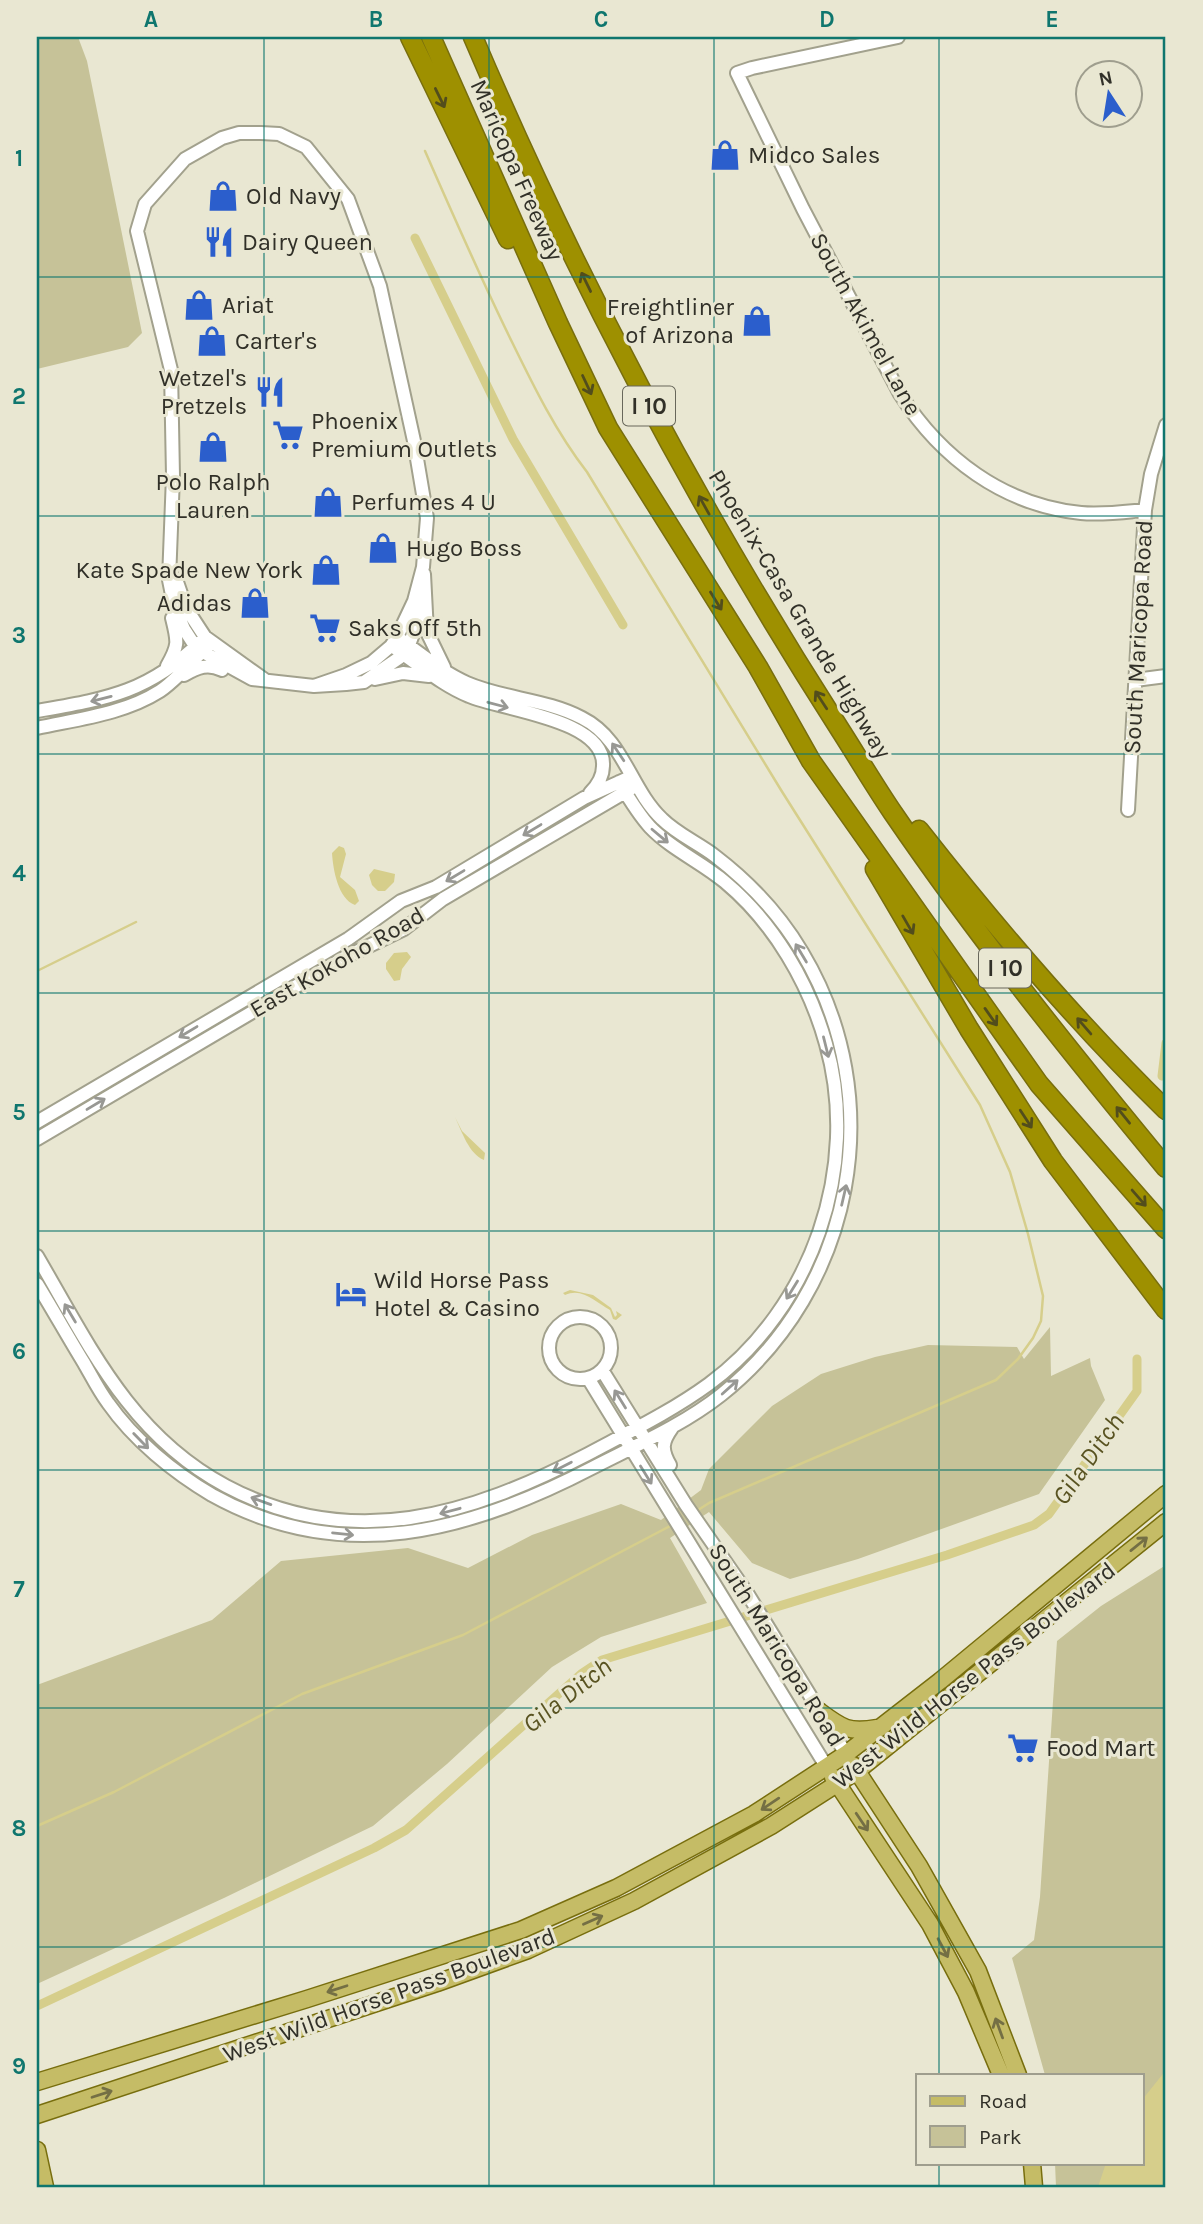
<svg xmlns="http://www.w3.org/2000/svg" width="1203" height="2224" viewBox="0 0 1203 2224" font-family="Karla,sans-serif">
<rect width="100%" height="100%" fill="#e9e7d2"/>
<path fill="#c6c298" d="M37 37H78L87 61 142 333 128 347 37 369Z
M1050 1327 1051 1376 1090 1358 1091 1366 1105 1400 1039 1494 858 1559 790 1579 752 1563 709 1512 670 1538 707 1603 601 1637 552 1667 447 1764 373 1826 224 1898 37 1984V1685L212 1620 281 1561 408 1548 468 1568 532 1535 621 1504 661 1520 701 1490 709 1469 772 1406 821 1374 875 1357 928 1345 1017 1347 1024 1359Z
M1166 1565V2187H1056L1055 2163H1142V2075H1045L1012 1958 1034 1940 1040 1897 1057 1641 1101 1606Z"/>
<path fill="#d6ce8b" d="M339 846 344 848 346 854 340 877 355 890 359 901 355 905C338 899 333 869 332 853Z
M374 869 395 874 394 882 385 891H378L372 885 369 875Z
M407 952 411 957 402 969 400 980 394 981 386 969V963L394 953Z
M455 1117 462 1131 485 1153 484 1160C469 1154 462 1132 455 1117Z
M570 1290 593 1295 611 1308 615 1317 617 1315 616 1311 622 1315 616 1320 613 1319 610 1310C596 1303 583 1287 565 1295L563 1293Z
M1166 2070V2187H1098L1106 2163H1142V2100Z"/>
<g fill="none" stroke-linecap="round" stroke-linejoin="round">
<path stroke="#d6ce8b" stroke-width="2.5" d="M425 151C453 215 481 279 512 342 534 387 556 432 587 472L781 790 980 1105 1010 1172 1028 1234 1043 1296 1041 1321 1033 1338 1018 1359 996 1380 709 1503 695 1512
M37 971 136 922
M37 1826 114 1792 302 1694 463 1635 674 1524"/>
<path stroke="#d6ce8b" stroke-width="9" d="M415 238 513 439 623 625
M1162 1076 1166 1043
M37 2006 374 1848 406 1830 581 1674 602 1660 947 1555 1034 1525 1049 1514 1137 1391V1359"/>
<defs>
<path id="minor" d="M898 37 752 68 737 73 803 209 900 394C941 458 1003 505 1081 513 1102 515 1124 512 1145 510
M424 574 427 632 444 667
M176 579 186 608 205 637 265 680
M397 650C421 666 442 685 469 696 501 710 606 719 603 766 603 777 598 785 590 793
M167 666C179 645 178 642 172 618
M184 675C198 667 208 663 222 670
M375 679 403 673 429 676
M1135 680 1166 676
M314 686 346 675 371 663 391 646 397 637 414 601 423 567 427 518 414 441 380 286 348 199 306 147 279 134 261 133H239L222 138 185 159 145 204 137 231 171 370 173 476 169 580 174 605 184 629 195 646 203 652 252 679 314 686 346 684 364 682 399 658 409 645 425 601
M37 711C105 699 148 693 200 642
M37 728C78 719 124 714 160 691 175 681 198 656 211 642
M1128 810 1145 510 1151 474 1166 425
M37 1122 348 939 401 901 436 887 584 798 626 779
M37 1139 344 958 404 929 443 899 632 788
M37 1256C89 1345 130 1435 226 1486 352 1553 470 1515 588 1454 629 1432 672 1411 709 1384 812 1308 861 1167 826 1044 809 983 774 923 725 882 701 862 671 849 650 827 638 814 628 797 619 782
M37 1284C53 1310 68 1337 84 1363 92 1377 99 1391 108 1403 134 1440 173 1472 212 1495 341 1567 469 1532 592 1468 635 1446 683 1425 721 1395 855 1288 890 1099 802 952 780 915 749 882 715 856 698 843 677 834 662 819 630 789 624 739 582 718 546 699 504 699 467 683 442 672 420 653 397 637
M549 1348a31 31 0 1 1 62 0a31 31 0 1 1-62 0Z
M602 1370 686 1505 747 1593 846 1754
M588 1378 826 1766
M670 1465C661 1449 662 1442 672 1428"/>
<path id="major" d="M819 1711C842 1728 848 1733 877 1728
M853 1765 919 1866 978 1971 1018 2075
M833 1777 930 1924 966 1992 1001 2075
M37 2082 307 1999 521 1930 616 1888 754 1814 846 1754 940 1681 1166 1494
M37 2115 437 1983 528 1950 634 1901 771 1826 857 1771 1166 1522
M37 2150 45 2187
M1032 2163 1034 2187"/>
<path id="highway" d="M410 37 508 239
M431 37 558 323 608 428 758 667 811 761 1039 1084 1166 1229
M473 37C575 277 698 508 839 728 857 756 874 785 893 813 977 936 1071 1053 1166 1168
M919 830C996 928 1077 1023 1166 1110
M875 869 969 1029 1053 1161 1166 1310"/>
</defs>
<use href="#minor" stroke="#a2a18d" stroke-width="16"/>
<use href="#major" stroke="#786e0e" stroke-width="19"/>
<use href="#highway" stroke="#786e0e" stroke-width="21"/>
<use href="#minor" stroke="#fff" stroke-width="12"/>
<use href="#major" stroke="#c5bc66" stroke-width="16"/>
<use href="#highway" stroke="#9e9000" stroke-width="18"/>
</g>
<defs><path id="oneway-shaft" d="M-6 0H5M1.5-3L5.5 0L1.5 3" fill="none" stroke-width="1.6" stroke-linecap="round" stroke-linejoin="round" transform="scale(1.75)"/></defs>
<g stroke="#524d1c">
<use href="#oneway-shaft" transform="translate(440 98) rotate(64)"/>
<use href="#oneway-shaft" transform="translate(586 282) rotate(-116)"/>
<use href="#oneway-shaft" transform="translate(587 385) rotate(65)"/>
<use href="#oneway-shaft" transform="translate(704 505) rotate(-119)"/>
<use href="#oneway-shaft" transform="translate(716 601) rotate(58)"/>
<use href="#oneway-shaft" transform="translate(821 700) rotate(-123)"/>
<use href="#oneway-shaft" transform="translate(908 925) rotate(60)"/>
<use href="#oneway-shaft" transform="translate(991 1017) rotate(55)"/>
<use href="#oneway-shaft" transform="translate(1084 1026) rotate(-131)"/>
<use href="#oneway-shaft" transform="translate(1123 1115) rotate(-129)"/>
<use href="#oneway-shaft" transform="translate(1026 1119) rotate(57)"/>
<use href="#oneway-shaft" transform="translate(1139 1198) rotate(49)"/>
</g>
<g stroke="#989894">
<use href="#oneway-shaft" transform="translate(101 699) rotate(166)"/>
<use href="#oneway-shaft" transform="translate(498 705) rotate(15)"/>
<use href="#oneway-shaft" transform="translate(618 752) rotate(-124)"/>
<use href="#oneway-shaft" transform="translate(532 830) rotate(149)"/>
<use href="#oneway-shaft" transform="translate(660 836) rotate(40)"/>
<use href="#oneway-shaft" transform="translate(455 876) rotate(149)"/>
<use href="#oneway-shaft" transform="translate(801 953) rotate(-121)"/>
<use href="#oneway-shaft" transform="translate(188 1032) rotate(149)"/>
<use href="#oneway-shaft" transform="translate(826 1047) rotate(76)"/>
<use href="#oneway-shaft" transform="translate(96 1104) rotate(-31)"/>
<use href="#oneway-shaft" transform="translate(844 1195) rotate(-77)"/>
<use href="#oneway-shaft" transform="translate(792 1290) rotate(122)"/>
<use href="#oneway-shaft" transform="translate(70 1313) rotate(-121)"/>
<use href="#oneway-shaft" transform="translate(730 1387) rotate(-42)"/>
<use href="#oneway-shaft" transform="translate(620 1399) rotate(-122)"/>
<use href="#oneway-shaft" transform="translate(141 1441) rotate(46)"/>
<use href="#oneway-shaft" transform="translate(562 1467) rotate(153)"/>
<use href="#oneway-shaft" transform="translate(646 1475) rotate(58)"/>
<use href="#oneway-shaft" transform="translate(261 1501) rotate(-160)"/>
<use href="#oneway-shaft" transform="translate(450 1511) rotate(165)"/>
<use href="#oneway-shaft" transform="translate(343 1534) rotate(6)"/>
</g>
<g stroke="#746f44">
<use href="#oneway-shaft" transform="translate(1139 1544) rotate(-39)"/>
<use href="#oneway-shaft" transform="translate(770 1804) rotate(146)"/>
<use href="#oneway-shaft" transform="translate(862 1822) rotate(56)"/>
<use href="#oneway-shaft" transform="translate(593 1920) rotate(-24)"/>
<use href="#oneway-shaft" transform="translate(943 1948) rotate(62)"/>
<use href="#oneway-shaft" transform="translate(337 1989) rotate(162)"/>
<use href="#oneway-shaft" transform="translate(999 2028) rotate(-110)"/>
<use href="#oneway-shaft" transform="translate(102 2094) rotate(-18)"/>
</g>
<path fill="none" stroke="#0f766e" stroke-width="2" stroke-opacity="0.55" d="M264 37V2187M489 37V2187M714 37V2187M939 37V2075M37 277H1166M37 516H1166M37 754H1166M37 993H1166M37 1231H1166M37 1470H1166M37 1708H1166M37 1947H1166M939 2163V2187"/>
<defs>
<symbol id="shop-bare" viewBox="-9 -9 18 18"><path d="M-5-2.5h2.3a2.7 3.5 0 0 1 5.4 0H5L5.5 6h-11ZM-1.5-2.5h3a1.5 2.3 0 0 0-3 0Z" fill="#2b5ecc" stroke="#e9e7d2" stroke-width="2.5" paint-order="stroke"/></symbol>
<symbol id="restaurant-bare" viewBox="-9 -9 18 18"><path d="M-5-6h1v4h1v-4h1v4h1v-4h1v5L-1.5 .5V6h-2V.5L-5-1ZM5-6V6H3V1.5H1.5Q1.5-4 5-6Z" fill="#2b5ecc" stroke="#e9e7d2" stroke-width="2.5" paint-order="stroke"/></symbol>
<symbol id="supermarket-bare" viewBox="-9 -9 18 18"><path d="M-6-5.5h2.5l.6 2H6L4.5 2H-2.5L-4.4-4H-6ZM-1.5 3.2a1.3 1.3 0 1 0 .1 0ZM3 3.2a1.3 1.3 0 1 0 .1 0Z" fill="#2b5ecc" stroke="#e9e7d2" stroke-width="2.5" paint-order="stroke"/></symbol>
<symbol id="hotel-bare" viewBox="-9 -9 18 18"><path d="M-6-4.5h1.5V1H6V5H4.5V3h-9V5H-6ZM-4 0a1.8 1.8 0 1 1 3.6 0ZM.5 0V-2.5h3Q6-2.5 6 0Z" fill="#2b5ecc" stroke="#e9e7d2" stroke-width="2.5" paint-order="stroke"/></symbol>
</defs>
<g fill-rule="evenodd">
<use href="#shop-bare" x="703" y="133" width="44" height="44"/>
<use href="#shop-bare" x="201" y="174" width="44" height="44"/>
<use href="#restaurant-bare" x="197" y="220" width="44" height="44"/>
<use href="#shop-bare" x="177" y="283" width="44" height="44"/>
<use href="#shop-bare" x="735" y="299" width="44" height="44"/>
<use href="#shop-bare" x="190" y="319" width="44" height="44"/>
<use href="#restaurant-bare" x="248" y="370" width="44" height="44"/>
<use href="#supermarket-bare" x="266" y="413" width="44" height="44"/>
<use href="#shop-bare" x="191" y="425" width="44" height="44"/>
<use href="#shop-bare" x="306" y="480" width="44" height="44"/>
<use href="#shop-bare" x="361" y="526" width="44" height="44"/>
<use href="#shop-bare" x="304" y="548" width="44" height="44"/>
<use href="#shop-bare" x="233" y="581" width="44" height="44"/>
<use href="#supermarket-bare" x="303" y="606" width="44" height="44"/>
<use href="#hotel-bare" x="329" y="1272" width="44" height="44"/>
<use href="#supermarket-bare" x="1001" y="1726" width="44" height="44"/>
</g>
<g text-anchor="middle" dominant-baseline="central" stroke-width="6" stroke-linejoin="round" paint-order="stroke">
<g fill="#e9e7d2" stroke="#68675b" stroke-width="2">
<rect x="623" y="386.5" width="52" height="39" rx="5"/>
<rect x="979" y="948.5" width="52" height="39" rx="5"/>
</g>
<g font-size="23" font-weight="bold" fill="#313028">
<text x="649" y="406">I 10</text>
<text x="1005" y="968">I 10</text>
</g>
<g font-size="24" fill="#313028" stroke="#e9e7d2" text-anchor="start">
<text x="748" y="155">Midco Sales</text>
<text x="246" y="196">Old Navy</text>
<text x="242" y="242">Dairy Queen</text>
<text x="222" y="305">Ariat</text>
<text x="734" y="307" text-anchor="end">Freightliner<tspan x="734" dy="28">of Arizona</tspan></text>
<text x="235" y="341">Carter's</text>
<text x="247" y="378" text-anchor="end">Wetzel's<tspan x="247" dy="28">Pretzels</tspan></text>
<text x="311" y="421">Phoenix<tspan x="311" dy="28">Premium Outlets</tspan></text>
<text x="213" y="482" text-anchor="middle">Polo Ralph<tspan x="213" dy="28">Lauren</tspan></text>
<text x="351" y="502">Perfumes 4 U</text>
<text x="406" y="548">Hugo Boss</text>
<text x="303" y="570" text-anchor="end">Kate Spade New York</text>
<text x="232" y="603" text-anchor="end">Adidas</text>
<text x="348" y="628">Saks Off 5th</text>
<text x="374" y="1280">Wild Horse Pass<tspan x="374" dy="28">Hotel &amp; Casino</tspan></text>
<text x="1046" y="1748">Food Mart</text>
</g>
<g font-size="24" fill="#313028" stroke="#e9e7d2">
<text transform="translate(517 170) rotate(66)">Maricopa Freeway</text>
<text transform="translate(866 324) rotate(61)">South Akimel Lane</text>
<text transform="translate(800 614) rotate(59)">Phoenix-Casa Grande Highway</text>
<text transform="translate(1138 637) rotate(-87)">South Maricopa Road</text>
<text transform="translate(337 962) rotate(-30)">East Kokoho Road</text>
<text transform="translate(777 1645) rotate(58)">South Maricopa Road</text>
<text transform="translate(974 1675) rotate(-38)">West Wild Horse Pass Boulevard</text>
<text transform="translate(389 1995) rotate(-20)">West Wild Horse Pass Boulevard</text>
</g>
<g font-size="26" font-style="italic" fill="#595321" stroke="#e9e7d2">
<text transform="translate(1088 1459) rotate(-55)">Gila Ditch</text>
<text transform="translate(567 1695) rotate(-38)">Gila Ditch</text>
</g>
</g>
<rect width="1203" height="2224" fill="none" stroke="#e9e7d2" stroke-width="77"/>
<rect x="916" y="2074" width="228" height="91" fill="#e9e7d2" stroke="#9f9e8e" stroke-width="2"/>
<rect x="930" y="2096" width="35" height="10" fill="#c5bc66" stroke="#9f9e8e" stroke-width="2"/>
<text x="979" y="2108" font-size="21" fill="#313028">Road</text>
<rect x="930" y="2126" width="35" height="21" fill="#c6c298" stroke="#9f9e8e" stroke-width="2"/>
<text x="979" y="2144" font-size="21" fill="#313028">Park</text>
<g transform="translate(1109 94) rotate(348)"><circle r="33" fill="#e9e7d2" stroke="#9f9e8e" stroke-width="2"/>
<path d="M0-5L12 26L0 18L-12 26Z" fill="#2b5ecc"/>
<text y="-10" font-size="19" font-weight="bold" text-anchor="middle" fill="#313028">N</text>
</g>
<rect x="38" y="38" width="1126" height="2148" fill="none" stroke="#0f766e" stroke-width="2.5"/>
<g font-size="23" text-anchor="middle" font-weight="bold" fill="#0f766e">
<text x="151" y="27">A</text>
<text x="376" y="27">B</text>
<text x="601" y="27">C</text>
<text x="827" y="27">D</text>
<text x="1052" y="27">E</text>
<text x="19" y="166">1</text>
<text x="19" y="404">2</text>
<text x="19" y="643">3</text>
<text x="19" y="881">4</text>
<text x="19" y="1120">5</text>
<text x="19" y="1359">6</text>
<text x="19" y="1597">7</text>
<text x="19" y="1836">8</text>
<text x="19" y="2074">9</text>
</g>
</svg>
